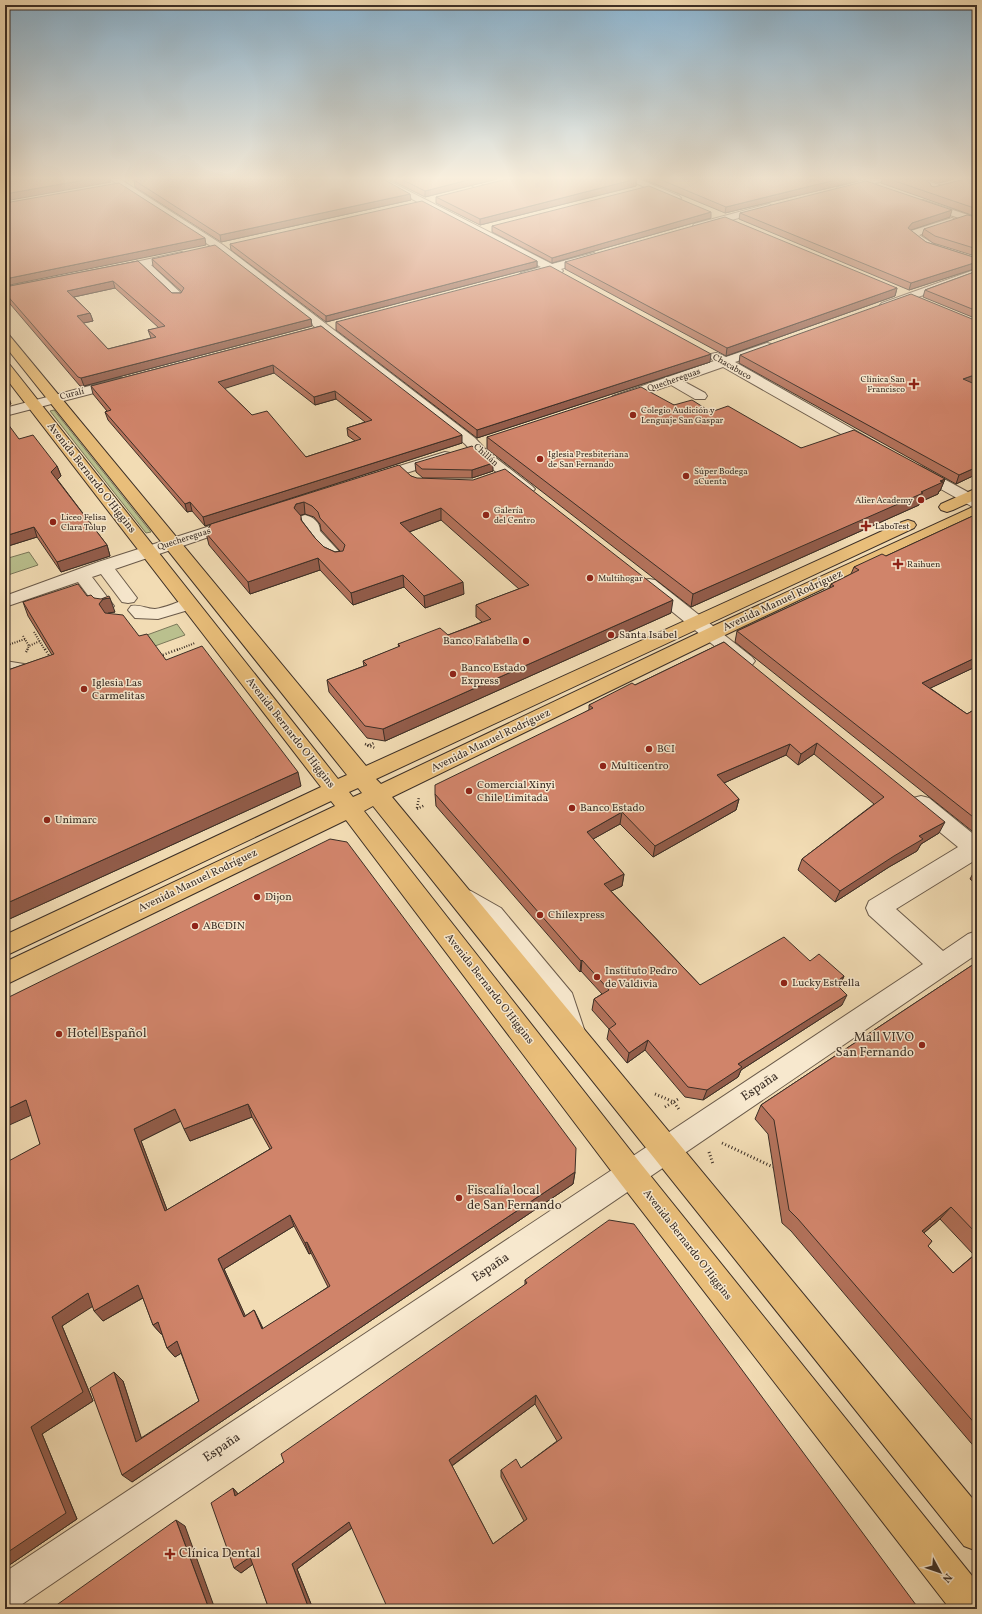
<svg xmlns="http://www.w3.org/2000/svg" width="982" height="1614" viewBox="0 0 982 1614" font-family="Vollkorn,serif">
<rect width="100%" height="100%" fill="#f2dcb4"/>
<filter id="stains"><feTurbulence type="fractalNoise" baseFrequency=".005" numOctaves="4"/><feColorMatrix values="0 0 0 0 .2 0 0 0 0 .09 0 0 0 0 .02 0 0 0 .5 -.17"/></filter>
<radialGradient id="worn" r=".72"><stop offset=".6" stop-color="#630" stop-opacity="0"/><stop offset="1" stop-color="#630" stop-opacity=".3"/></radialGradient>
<path fill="#bac08e" stroke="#7b785a" d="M54 410 151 532 146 533 50 411Z
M29 552 38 565 5 576V559Z
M177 624 185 635 144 650 136 639Z"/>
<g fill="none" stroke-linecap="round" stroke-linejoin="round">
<defs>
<path id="minor" d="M110 179H120L223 245 475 438 487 451 532 486 535 489 532 492 527 494 522 492 477 457 465 444 215 249Z
M374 179H385L552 264 594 253 599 256 598 258 561 269 563 271 561 273 557 274 550 272 525 278 521 277 519 275 521 273 541 267Z
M460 179H472L488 188 486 190H480Z
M627 179H639L679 196 681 198 679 200H673Z
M869 179H885L884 181 841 192 836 189 838 187Z
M909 179H922L942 186 944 188 942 190H936L910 181Z
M923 200 977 218V224L920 205 918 203 920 201Z
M769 204 774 207 772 209 698 229 693 226 694 224Z
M952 218 957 221 956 223 919 235 942 249 941 251C929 254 915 243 908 235L911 231Z
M182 252 187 255 186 257 151 265 183 295 185 297 183 299H175L140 267 112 273 106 270 112 267Z
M977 269V276L890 307H882L880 305 882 303Z
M767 343 771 344 773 347 771 350 735 362 879 444 881 447 879 450 874 451 869 450 723 367 683 381 705 393 707 396 705 399H695L671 385 618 403 613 402 611 399 613 396 714 361 710 357 711 354 716 353 726 357Z
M120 378 125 379 127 382 125 385 5 416V408Z
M445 452 450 453 452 456 450 459 375 483 370 481 367 478 370 475Z
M917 465 922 467 977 497V508L971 506 912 473 909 470 912 467Z
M305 515C313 517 320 522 320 531L345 558 343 562C327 565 316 546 306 535L304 532V527L297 520 299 517Z
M235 518 241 520 243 523 241 526 115 569 137 598 134 602 128 603 122 602 101 574 92 577 114 606 111 610 105 611 99 610 78 582 5 607V596L98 562Z
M649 579 655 580 752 657 755 661 752 665 745 667 738 665 643 588 640 584 643 580Z
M189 599 195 600 198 604 195 608 158 619 135 618 128 610 131 606C140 604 146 609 155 609 166 608 178 601 189 599Z
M5 661 24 664 27 668 21 677 5 683Z
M921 796 929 798 977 837V859L896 909 943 951 968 934 977 931V954L18 1607 5 1609V1572L923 964 869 915 866 908 869 901 958 847 913 810 910 804 913 798Z
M463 889 471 891 501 908 572 993 585 1032 581 1040 572 1044 563 1040 551 1006 483 922 455 905 451 898 455 891Z"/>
<path id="major" d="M5 334 9 335 366 766 902 522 908 520 914 522 916 525 914 528 376 779 381 784 711 627 977 505V516L725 635 392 797 977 1504V1551L964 1546 373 806 364 811 641 1164 977 1582V1609H950L621 1184 346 820 5 985V962L335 806 331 801 5 956V935L321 787 5 377V364L10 365 338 779 347 775 5 346ZM358 788 362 793 353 797 349 792Z
M977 488V499L953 510 947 512 941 510 939 507 941 504Z"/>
</defs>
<use href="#minor" stroke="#6a5a4a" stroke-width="2"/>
<use href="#major" stroke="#3c2f26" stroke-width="2"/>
<path stroke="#3c2f26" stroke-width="2" stroke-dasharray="1 1.5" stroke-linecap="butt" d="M34 632 45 650
M23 636 29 646
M5 646 25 639
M27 650 29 646 40 641
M177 650 195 643"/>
<path stroke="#3c2f26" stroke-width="2.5" stroke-dasharray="1 2" stroke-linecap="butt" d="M45 649 50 657
M26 652 28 649
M160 656 179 649
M365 744 375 748
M367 746 374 743
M417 808 419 797
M417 809 425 805"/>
<path stroke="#3c2f26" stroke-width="3" stroke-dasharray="1 2.5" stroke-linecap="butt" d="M655 1094 674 1102 680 1111
M665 1107 680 1098
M722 1143 773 1167
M709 1152 713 1164"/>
<use href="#minor" fill="#f7e8ce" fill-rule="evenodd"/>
<use href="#major" fill="#e9be7a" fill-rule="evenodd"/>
</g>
<path fill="#b3725b" stroke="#3c2f26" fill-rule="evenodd" d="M389 179H497L425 197Z
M636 179V186L480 225 436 203V197Z
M643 179H861L858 181 725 213Z
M882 179H922L931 186 934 187 963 180 962 179H977V217L881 183Z
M927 179H954L939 183Z
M134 180 410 194 411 200 221 242 135 187Z
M740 213 950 217 910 230 926 242 973 257 975 256 933 243 922 235 924 229 977 217V268L909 290 739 219Z
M711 218 552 263 492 232V226Z
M230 244 537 261V267L326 322 231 250Z
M152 259 311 319 312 326 84 386H80L5 298V287L138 261 172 293H181L182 292 153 266ZM115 288 159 328 148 330 151 338 108 349 83 323 93 321 90 313 74 297Z
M565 262 897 288 895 296 726 356 565 269Z
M977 271V319L923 297 925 290Z
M336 322 710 362 477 438 336 330Z
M321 326 462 443 205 526 192 511 187 512 108 420 105 412 107 411 93 394 91 386ZM274 373 315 405 336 399 365 422 347 428 348 436 355 441 306 457 252 415 224 388Z
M740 355 972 383 977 385V474L956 484 739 363Z
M674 405 711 412 801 448 945 479 940 491H939L938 494 920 502 919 505 691 607 487 449V437Z
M19 439 57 466 61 476 57 479 107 545 110 556 61 572 37 537 5 547Z
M415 463 493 471 472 478H423L416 472Z
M411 476 671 613 385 741 367 738 329 692 327 680 364 666 363 661 399 647 398 644 448 635 482 622 476 617V605L519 589 441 520 409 532 464 594 425 608 404 587 353 605 320 570 250 594 209 545 206 533 211 524ZM305 514 314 517 320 524 321 530 340 551 335 552 324 547 315 538 302 521 300 515Z
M977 514V670L973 668 930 688 967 714 977 708V835L735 642 737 631 830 588 831 584 851 574 854 567 886 556Z
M87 596 94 598 115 612 108 613H107L139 636 166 660 301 786 5 921V671L52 655 28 616 23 602Z
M724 642 939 833 921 844 917 851 889 867 835 902 798 870 802 859 874 804 814 754 798 765 786 755 724 783 739 799 736 810 653 857 620 824 593 839 624 874 622 886 611 891 700 985 810 961 844 976 839 987 842 1005 741 1070 738 1077 703 1100 685 1097 645 1050 627 1063 607 1039 609 1029 592 1010 594 999 602 994 581 971 580 972 436 806 435 794 589 710V705L635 685Z
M977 867V885L970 879 976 868Z
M977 962V1450L791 1231 782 1223 768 1134 755 1119 761 1105ZM940 1219 974 1255 953 1273 928 1246 932 1241 924 1233Z
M5 999 575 1172 573 1184 132 1482 114 1372 123 1381 141 1438 199 1401 181 1353 175 1357 167 1348 162 1334H161L153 1325 143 1298 103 1321 92 1306 62 1326 93 1401 42 1434 77 1519 5 1568 40 1144ZM252 1117 270 1149 167 1210 141 1141 181 1121 190 1141ZM294 1226 309 1254 311 1253 328 1287 263 1329 254 1310 245 1316 224 1269Z
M525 1280 919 1609 352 1528 297 1569 313 1609H269L253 1564 241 1573 233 1488 238 1494 284 1462 525 1285ZM535 1404 557 1441 521 1468 501 1470V1477L524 1521 493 1544 452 1466Z"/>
<path fill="#925c4a" stroke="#3c2f26" d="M90 179H110L111 182 5 201V194Z
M472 179H497L425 197V191Z
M636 179V186L480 225V219Z
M839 179H861L858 181 725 213 726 207Z
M940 179H954L939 183Z
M410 194 411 200 221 242 220 235Z
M952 210 950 217 911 230 907 235 908 228 912 223Z
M711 212V218L552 263V258Z
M205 238 206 245 5 286V279Z
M537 261V267L326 322V316Z
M977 262V268L909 290 911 283Z
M113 281 115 288 69 298 67 291Z
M897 288 895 296 726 356 727 348Z
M90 313 93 321 79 324 77 316Z
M311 319 312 326 84 386 81 378Z
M711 354 710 362 477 438V430Z
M273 365 274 373 220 390 218 382Z
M977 374V381L961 387 963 379Z
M335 391 336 399 315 405 314 397Z
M8 395 11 404 5 407V396Z
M462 435V443L205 526 203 517Z
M493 463V471L472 478V470Z
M57 466 61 476 55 482 51 472Z
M977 467V474L956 484 959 475Z
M945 479 940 491H939L938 494 920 502 919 505 691 607 693 594 921 492Z
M190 502 192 511 187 512 185 504Z
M304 502 305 514 298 516 294 508 296 504Z
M441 508V520L401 535 400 523Z
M34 527 37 537 5 547V536Z
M107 545 110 556 61 572 57 562Z
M318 558 320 570 250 594 248 582Z
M403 575 404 587 353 605 351 593Z
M463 582 464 594 425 608 424 596Z
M110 598 115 612 108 613 104 618 99 604 103 599Z
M673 600 671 613 385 741 383 729Z
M977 657V659L973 668 918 694 922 683Z
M817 743 814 754 798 765 801 754Z
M790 744 786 755 715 787 717 775Z
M298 772 301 786 5 921V904Z
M739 799 736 810 653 857 655 846Z
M622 812 620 824 586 843 587 832Z
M945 822 939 833 921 844 917 851 889 867 835 902 840 891 919 836Z
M624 874 622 886 603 895 604 884Z
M582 960 581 971 580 972 581 961Z
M844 976 839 987 835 983Z
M847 995 842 1005 741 1070 738 1077 703 1100 707 1090 738 1064Z
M648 1040 645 1050 627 1063 629 1053Z
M26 1100 36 1113 5 1127V1110Z
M248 1104 252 1117 190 1141 184 1129Z
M175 1109 181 1121 141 1141 172 1223 165 1211 134 1129Z
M575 1172 573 1184 132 1482 122 1475Z
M951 1207 940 1219 912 1243 922 1231Z
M290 1215 294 1226 224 1269 250 1326 244 1317 218 1259Z
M307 1242 311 1253 309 1254 305 1243Z
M138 1285 146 1296 103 1321 94 1311Z
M88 1293 98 1303 62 1326 93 1401 42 1434 77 1519 5 1568V1554L31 1427 52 1317Z
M254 1310 259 1320 268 1339 262 1329Z
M158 1322 166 1332 161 1334 153 1325Z
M177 1341 185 1351 175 1357 167 1348Z
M114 1372 123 1381 145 1449 136 1442Z
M536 1395 535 1404 450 1467 449 1460Z
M233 1488 239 1495 235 1496Z
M176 1520 185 1526 215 1609H209Z
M349 1522 353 1527 297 1569 313 1609H309L292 1564Z
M250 1557 256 1562 241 1573 234 1568Z"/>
<path fill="#d0846a" stroke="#3c2f26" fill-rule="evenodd" d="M5 179H90L5 194Z
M140 179H383L410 194 220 235 134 180Z
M401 179H472L425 191Z
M507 179H636L480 219 436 197Z
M659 179H839L726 207Z
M889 179H922L930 183 931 186 934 187 965 179H977V209Z
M866 181 952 210 912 223 908 228 926 242 973 257 977 256V262L911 283 740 213Z
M119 183 205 238 5 279V203Z
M649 186 711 212 552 258 492 226Z
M422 201 537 261 326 316 230 244Z
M967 215 977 217V249L935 236 924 229Z
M725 217 897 288 727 348 565 262Z
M215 245 311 319 81 378 78 377 5 293V287L138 261 172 293H181L184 288 152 259ZM113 281 165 326 148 330 156 337 108 349 77 316 90 313 67 291Z
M550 266 711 354 477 430 336 322Z
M977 271V311L925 290Z
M911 294 977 321V374L963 379 977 385V467L959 475 740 355Z
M321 326 462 435 203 517 190 502 185 504 105 412 111 410 91 386ZM273 365 314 397 335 391 372 420 347 428 361 439 306 457 267 411 252 415 218 382Z
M641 387 674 405 692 400 711 412 728 406 801 448 854 430 945 479 940 481 943 482 921 492 923 493 693 594 487 437Z
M5 391 8 395 5 396Z
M5 420 19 439 33 435 57 466 51 472 107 545 57 562 34 527 5 536Z
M472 446 493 463 472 470 422 469 415 463Z
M399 465 411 476 417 478 473 480 505 469 673 600 383 729 365 726 327 680 367 665 363 661 400 646 398 644 440 628 448 635 491 619 476 605 529 585 441 508 400 523 463 582 424 596 403 575 351 593 318 558 248 582 206 533 211 524ZM304 502 312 506 318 512 320 518 345 545 343 551 335 552 324 547 315 538 301 520V516L294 508 296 504Z
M977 514V657L922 683 967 714 977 708V820L737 631 834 586 831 584 859 570 854 567 882 554 886 556Z
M78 584 87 596 91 595 94 598 101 599 109 596 110 598 103 599 99 604 105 613 123 615 139 636 147 634 166 660 202 646 298 772 5 904V671L54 654 23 602Z
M724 642 945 822 919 836 923 839 894 856 840 891 802 859 884 797 817 743 801 754 790 744 717 775 739 799 655 846 622 812 587 832 624 874 604 884 700 985 784 937 810 961 819 954 844 976 835 983 847 995 738 1064 742 1067 707 1090 688 1087 648 1040 629 1053 609 1029 616 1024 594 999 609 990 582 960 581 961 435 794V785L593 708 589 705 632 683 635 685Z
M330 839 347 842 576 1148 575 1172 122 1475 90 1388 114 1372 136 1442 199 1401 177 1341 167 1348 158 1322 153 1325 138 1285 94 1311 88 1293 52 1317 83 1392 31 1427 66 1513 5 1554V1163L40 1144 26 1100 5 1110V999ZM248 1104 272 1148 165 1211 134 1129 175 1109 184 1129ZM290 1215 305 1243 307 1242 330 1286 262 1329 254 1310 244 1317 218 1259Z
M977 962V1234L951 1207 922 1231 932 1241 928 1246 953 1273 977 1253V1426L798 1219 789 1210 774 1120 761 1105Z
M609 1220 634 1224 919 1609H388L349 1522 292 1564 309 1609H269L250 1557 234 1568 211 1503 233 1488 235 1496 284 1462 281 1454 527 1283 525 1280ZM536 1395 562 1438 521 1468 516 1459 501 1470 527 1519 493 1544 449 1460Z
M176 1520 209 1609H51Z"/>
<linearGradient id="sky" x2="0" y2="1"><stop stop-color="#8bb6d4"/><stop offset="0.44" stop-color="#f9efdd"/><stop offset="1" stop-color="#f9efdd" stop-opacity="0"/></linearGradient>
<rect width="982" height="405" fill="url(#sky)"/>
<g fill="#8f2418" stroke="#f7e8ce" stroke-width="1.5">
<path d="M912 378h4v4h4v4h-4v4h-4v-4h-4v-4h4z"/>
<circle cx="633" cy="415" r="4"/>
<circle cx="540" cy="459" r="4"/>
<circle cx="686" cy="476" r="4"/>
<circle cx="921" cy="500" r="4"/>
<circle cx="486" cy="515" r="4"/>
<circle cx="53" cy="522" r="4"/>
<path d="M864 520h4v4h4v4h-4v4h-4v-4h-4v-4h4z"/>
<path d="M896 558h4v4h4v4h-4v4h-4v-4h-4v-4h4z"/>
<circle cx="590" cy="578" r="4"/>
<circle cx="611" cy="635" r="4"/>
<circle cx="526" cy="641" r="4"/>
<circle cx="453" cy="674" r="4"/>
<circle cx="84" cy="689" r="4"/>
<circle cx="649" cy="749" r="4"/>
<circle cx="603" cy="766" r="4"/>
<circle cx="469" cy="791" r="4"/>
<circle cx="572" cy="808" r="4"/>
<circle cx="47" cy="820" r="4"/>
<circle cx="257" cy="897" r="4"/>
<circle cx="540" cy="915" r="4"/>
<circle cx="195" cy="926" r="4"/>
<circle cx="597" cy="977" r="4"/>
<circle cx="784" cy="983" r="4"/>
<circle cx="59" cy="1034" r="4"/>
<circle cx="922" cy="1045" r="4"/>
<circle cx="459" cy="1198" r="4"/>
<path d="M168 1548h4v4h4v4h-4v4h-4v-4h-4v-4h4z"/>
</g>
<g text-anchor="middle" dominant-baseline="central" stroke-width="3" stroke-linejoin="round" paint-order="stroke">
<g font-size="9" fill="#3c2f26" stroke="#f7e8ce">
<text transform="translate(732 367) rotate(30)">Chacabuco</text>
<text transform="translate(674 380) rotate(-19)">Quechereguas</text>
<text transform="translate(72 394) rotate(-15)">Curalí</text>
<text transform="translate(486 455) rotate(41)">Chillán</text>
<text transform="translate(184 539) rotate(-18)">Quechereguas</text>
</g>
<g font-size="9" fill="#3c2f26" stroke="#f7e8ce" text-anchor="start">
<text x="905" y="379" text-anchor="end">Clínica San<tspan x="905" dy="10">Francisco</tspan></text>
<text x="641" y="410">Colegio Audición y<tspan x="641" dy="10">Lenguaje San Gaspar</tspan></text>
<text x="548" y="454">Iglesia Presbiteriana<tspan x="548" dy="10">de San Fernando</tspan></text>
<text x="694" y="471">Súper Bodega<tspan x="694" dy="10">aCuenta</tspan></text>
<text x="913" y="500" text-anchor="end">Alier Academy</text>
<text x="494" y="510">Galería<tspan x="494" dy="10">del Centro</tspan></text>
<text x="61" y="517">Liceo Felisa<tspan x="61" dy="10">Clara Tolup</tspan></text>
<text x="875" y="526">LaboTest</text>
<text x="907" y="564">Raihuen</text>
<text x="598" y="578">Multihogar</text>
</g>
<g font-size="11" fill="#3c2f26" stroke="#f7e8ce">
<text transform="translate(91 478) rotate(52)">Avenida Bernardo O'Higgins</text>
<text transform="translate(783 601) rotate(-25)">Avenida Manuel Rodríguez</text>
<text transform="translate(290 733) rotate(52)">Avenida Bernardo O'Higgins</text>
<text transform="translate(491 741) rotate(-26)">Avenida Manuel Rodríguez</text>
<text transform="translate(198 881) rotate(-26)">Avenida Manuel Rodríguez</text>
<text transform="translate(489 989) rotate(52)">Avenida Bernardo O'Higgins</text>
<text transform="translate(687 1245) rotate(52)">Avenida Bernardo O'Higgins</text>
</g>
<g font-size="11" fill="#3c2f26" stroke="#f7e8ce" text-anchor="start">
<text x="619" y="635">Santa Isabel</text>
<text x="518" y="641" text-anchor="end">Banco Falabella</text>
<text x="461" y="668">Banco Estado<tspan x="461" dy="13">Express</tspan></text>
<text x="92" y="683">Iglesia Las<tspan x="92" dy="13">Carmelitas</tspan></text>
<text x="657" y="749">BCI</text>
<text x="611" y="766">Multicentro</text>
<text x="477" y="785">Comercial Xinyi<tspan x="477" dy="13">Chile Limitada</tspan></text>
<text x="580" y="808">Banco Estado</text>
<text x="55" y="820">Unimarc</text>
<text x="265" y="897">Dijon</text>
<text x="548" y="915">Chilexpress</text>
<text x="203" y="926">ABCDIN</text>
<text x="605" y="971">Instituto Pedro<tspan x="605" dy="13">de Valdivia</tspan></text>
<text x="792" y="983">Lucky Estrella</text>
</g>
<g font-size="13" fill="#3c2f26" stroke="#f7e8ce" text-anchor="start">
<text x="67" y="1034">Hotel Español</text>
<text x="914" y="1038" text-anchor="end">Mall VIVO<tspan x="914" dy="15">San Fernando</tspan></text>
<text x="467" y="1191">Fiscalía local<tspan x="467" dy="15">de San Fernando</tspan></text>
<text x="179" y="1554">Clínica Dental</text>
</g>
<g font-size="13" fill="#3c2f26" stroke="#f7e8ce">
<text transform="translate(760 1087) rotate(-34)">España</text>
<text transform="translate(491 1268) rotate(-34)">España</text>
<text transform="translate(222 1448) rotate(-34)">España</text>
</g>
</g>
<rect width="982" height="1614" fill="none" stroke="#f2dcb4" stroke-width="20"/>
<rect x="6" y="6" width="970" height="1602" fill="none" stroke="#3c2f26" stroke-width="2"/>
<rect x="10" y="10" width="962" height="1594" fill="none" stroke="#3c2f26"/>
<g transform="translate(940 1572) rotate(130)" stroke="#f7e8ce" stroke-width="3" paint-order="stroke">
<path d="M0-3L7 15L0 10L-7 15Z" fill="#3c2f26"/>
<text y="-6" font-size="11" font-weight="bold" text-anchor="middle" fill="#3c2f26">N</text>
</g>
<rect width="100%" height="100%" filter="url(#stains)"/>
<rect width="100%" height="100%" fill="url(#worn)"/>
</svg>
